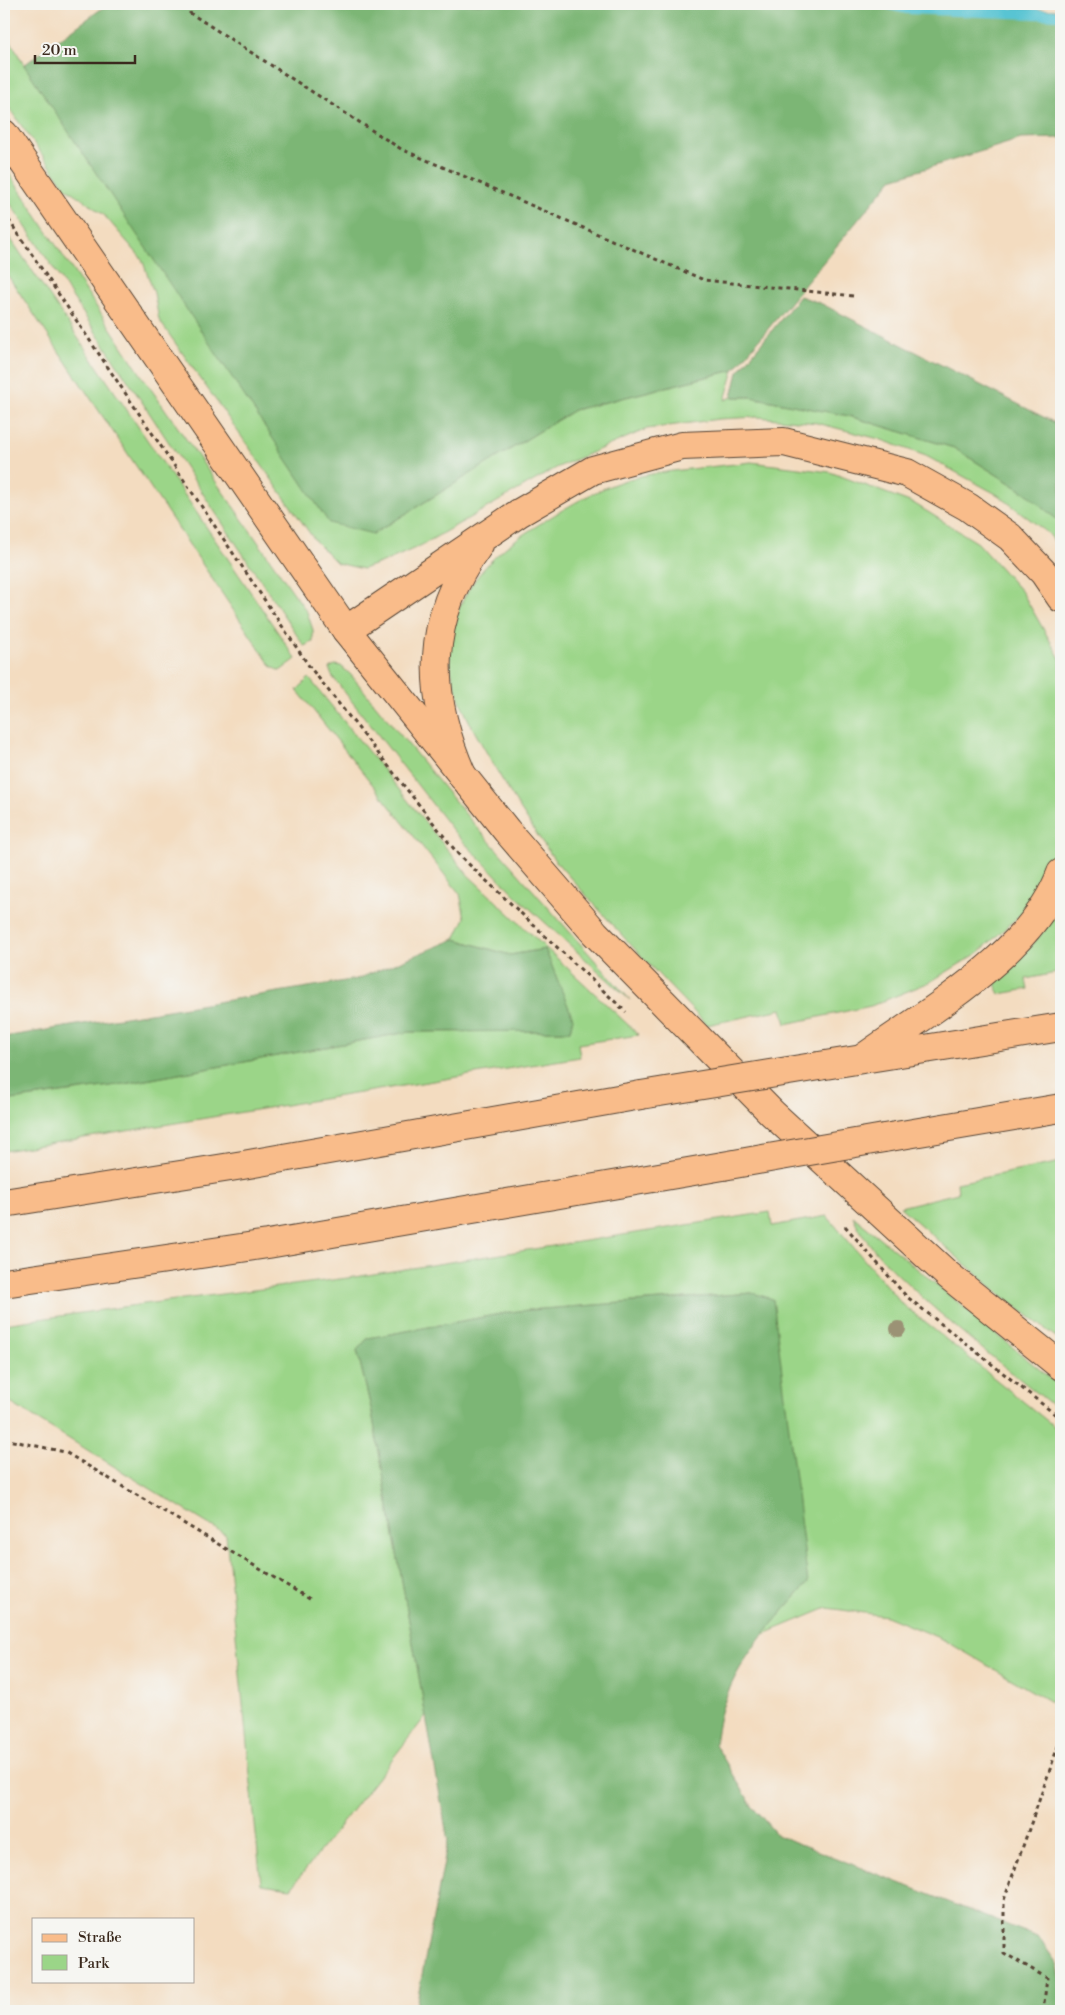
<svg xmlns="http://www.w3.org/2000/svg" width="1065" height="2015" viewBox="0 0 1065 2015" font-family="'Libre Bodoni',serif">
<rect width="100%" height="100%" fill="#f6f6f2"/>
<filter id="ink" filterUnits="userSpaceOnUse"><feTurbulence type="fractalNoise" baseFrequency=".02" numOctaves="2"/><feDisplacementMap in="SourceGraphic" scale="10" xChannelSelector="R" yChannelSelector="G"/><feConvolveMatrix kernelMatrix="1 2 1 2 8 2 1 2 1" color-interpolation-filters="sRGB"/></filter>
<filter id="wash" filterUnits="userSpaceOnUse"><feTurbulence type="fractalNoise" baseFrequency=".0096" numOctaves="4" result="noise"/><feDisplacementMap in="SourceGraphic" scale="20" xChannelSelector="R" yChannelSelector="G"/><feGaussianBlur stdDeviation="1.12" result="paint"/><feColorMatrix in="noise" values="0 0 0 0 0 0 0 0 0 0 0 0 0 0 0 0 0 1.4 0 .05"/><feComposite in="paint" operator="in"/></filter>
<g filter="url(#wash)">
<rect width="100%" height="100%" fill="#f3dcc0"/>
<path fill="#9bd588" stroke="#6b8053" d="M4 35H7L24 65 373 534 574 410 734 370 725 400 732 397H751L849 416 954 448 1026 493 1061 523V551L1049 534 998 495 926 456 879 439 817 423 758 417 719 419 647 429 558 467 422 545 391 559 363 569 337 563 316 542 159 320 154 293 142 259 104 215 65 187 4 101Z
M4 166 144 379 307 612 313 630V642L304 646 4 194Z
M4 229 296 659 280 671 271 666 4 270Z
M751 462 830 472 915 504 978 543 1022 592 1061 660V835L1047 877 1020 915 978 953 930 982 871 1006 786 1024 782 1009 707 1025C668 985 630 945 594 904 581 889 566 874 554 859 530 825 508 791 488 755 471 726 451 691 450 656 450 602 483 560 527 532 562 510 600 485 641 476 677 469 715 467 751 462Z
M335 665 341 666 351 675 468 817 630 1000 516 896 455 833 332 676 329 668Z
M309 678 468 875 639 1035 578 1044 580 1057 4 1151V1101L124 1084 408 1032 570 1031 572 1018 545 949 510 955 455 939 465 918 460 894 297 690Z
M1061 904V972L1026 979 1028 989 1000 994 993 980C1020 960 1045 934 1061 904Z
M1061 1162V1341L997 1292 900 1207 958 1193 957 1183Z
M770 1212 772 1226 827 1216 901 1303 1061 1432V1708L944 1640 886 1616 827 1608 762 1635 808 1583 752 1293 517 1311 369 1338 357 1350 372 1412 426 1716 291 1888 261 1884 226 1535 4 1399V1324L144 1304 348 1278Z
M853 1216 1061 1387V1412C1009 1370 956 1330 908 1284 888 1265 863 1242 853 1216Z"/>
<path fill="#7cb674" stroke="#5c7049" d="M108 4H938L947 6 1061 10V138L1021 139 892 179 734 370 574 410 373 534 329 523 24 65Z
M800 296 820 303 1061 426V523L1026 493 954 448 849 416 751 397H732L738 372Z
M455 939 510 955 545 949 573 1018 570 1031 408 1032 124 1084 4 1101V1037L357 979Z
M752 1293 773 1299 808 1583C775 1620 740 1656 724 1703 719 1716 717 1731 715 1744L752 1806 777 1835 1038 1937 1058 1965 1061 1985V2011H415L448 1841 372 1412 357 1350 368 1338 517 1311Z"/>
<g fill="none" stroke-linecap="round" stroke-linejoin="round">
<path stroke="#59c4d3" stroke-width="10" d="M885 4 906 9 1061 15"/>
</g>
</g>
<g filter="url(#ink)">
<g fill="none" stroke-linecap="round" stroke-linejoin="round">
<defs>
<path id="major" d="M4 134 346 630 507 831 595 933 772 1113 948 1275 1061 1366"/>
<path id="highway" d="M346 630 519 513 593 470 682 446 784 442 907 473 968 507 1010 537 1044 573 1061 598
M463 777C426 694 425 619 479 545
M863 1058C930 1010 1032 953 1061 873
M819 1066 1061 1027
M884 1138 1061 1108
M4 1203 243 1165 641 1095
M4 1283 268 1244 723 1166"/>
</defs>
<use href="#major" stroke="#574536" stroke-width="30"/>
<use href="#highway" stroke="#574536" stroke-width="30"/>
<path stroke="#574536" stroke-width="3" stroke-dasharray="4 4" stroke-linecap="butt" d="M190 4V13L401 149 704 280 854 296
M4 213 309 666 458 854 626 1012
M845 1226 906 1296 1061 1419
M4 1439 65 1452 313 1601
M1043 2011 1047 1978 1004 1953V1900L1061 1738"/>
<use href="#major" stroke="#f9bc8a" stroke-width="28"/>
<use href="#highway" stroke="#f9bc8a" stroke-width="28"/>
<defs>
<path id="highway-bridge" d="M641 1095 819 1066
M723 1166 884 1138"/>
</defs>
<use href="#highway-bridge" stroke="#574536" stroke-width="30" stroke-linecap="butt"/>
<use href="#highway-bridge" stroke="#f9bc8a" stroke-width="28"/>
</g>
<circle fill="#9b9275" cx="898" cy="1329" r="8"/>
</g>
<rect width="1065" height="2015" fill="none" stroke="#f6f6f2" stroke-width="20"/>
<rect x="32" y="1918" width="162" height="65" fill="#f6f6f2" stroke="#aba49d"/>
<rect x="42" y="1934" width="25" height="8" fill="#f9bc8a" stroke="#aba49d"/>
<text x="78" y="1942" font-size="15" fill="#3b2a1e">Straße</text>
<rect x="42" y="1955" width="25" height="15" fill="#9bd588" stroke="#aba49d"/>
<text x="78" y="1968" font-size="15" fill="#3b2a1e">Park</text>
<path d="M35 55v8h100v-8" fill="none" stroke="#3b2a1e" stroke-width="2.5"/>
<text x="42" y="55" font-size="15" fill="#3b2a1e" stroke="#f6f6f2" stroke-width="4" paint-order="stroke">20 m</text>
</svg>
